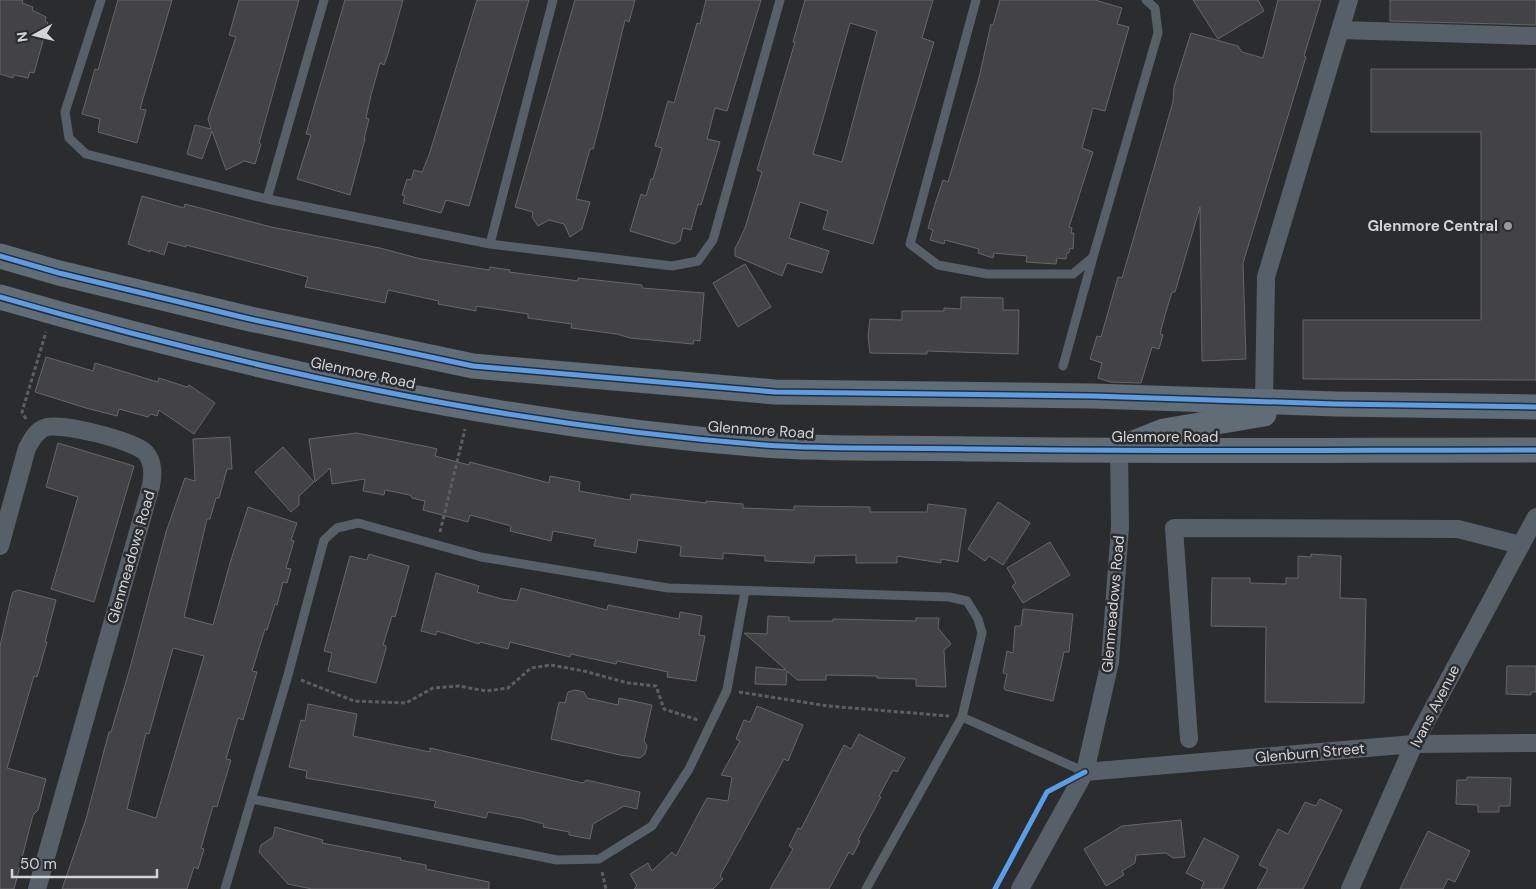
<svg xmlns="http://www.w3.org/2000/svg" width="1536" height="889" viewBox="0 0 1536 889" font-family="'DM Sans',sans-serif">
<rect width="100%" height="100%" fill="#2b2c2e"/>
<path fill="#434345" stroke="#666768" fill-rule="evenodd" d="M0 0H23L22 3 33 7 32 10 46 17 45 21 48 23 34 73 30 72 28 78 14 75 13 78 0 74Z
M118 0H172L140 109 146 110 137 143 98 132 100 119 82 114 95 69 98 70Z
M239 0H299L259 143 261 144 255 164 244 161 226 170 212 131 202 159 187 154 195 125 211 129 208 119 236 37 229 35Z
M345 0H403L388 54 384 65 380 63 371 95 366 118 369 119 364 139H365L350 195 297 179 311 135 306 134Z
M477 0H529L469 206 446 200 441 213 403 203 405 196 402 195 407 179 411 180 414 170 422 172 429 155Z
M575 0H635L629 22 625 20 601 119 593 149H590L576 199 590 202 582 229 570 237 564 224 549 220 538 226 532 217 533 212 515 207Z
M706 0H761L727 111 715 108 707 139 720 142 701 205 698 204 691 230 683 228 680 241 674 244 630 231 641 194 646 196 651 179H653L662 148 655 146 668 101 674 103 697 23 700 24Z
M805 0H933L922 38 934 42 873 244 823 229 828 211 800 202 789 238 829 251 822 273 787 263 782 276 735 256V249L745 228 762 172 757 170 795 42H793ZM850 23 877 31 842 162 813 154Z
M1000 0H1095L1122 8 1117 24 1129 27 1105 111 1093 108 1082 148 1093 152 1069 227 1072 228 1071 233H1074L1073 249 1070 248 1069 253H1067L1066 259 1057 258 1056 264 1026 262 1027 256 994 253 993 258 978 253 979 249 945 240 944 244 930 240 933 230 928 228 935 204 943 180 948 182 979 78 991 24 993 25Z
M1193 0H1258L1264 11 1218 39Z
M1278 0H1321L1304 56 1306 57 1243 263 1246 359 1202 361 1200 207 1175 292H1172L1165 315 1160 334 1163 335 1159 349 1152 347 1141 383 1110 382 1098 378 1102 363 1090 359 1097 336 1101 337 1118 277 1122 278 1173 102 1174 87 1191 33 1238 46 1242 52 1263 58Z
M1390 0H1536V25L1390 21Z
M1371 69H1536V380L1303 379V320H1481V132H1371Z
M142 196 184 208 185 204 271 227 380 248 421 259 489 270 490 267 510 270 509 272 578 281V278L642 285V288L704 293 700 341 694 340 693 344 630 338 617 334 571 328 572 324 528 318V314L476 306V311L438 304 439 301 388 290 385 303 305 287 308 277 186 245V247L168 242 164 255 150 250V252L128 244Z
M745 264 771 307 738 327 713 283Z
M961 297 1003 298V310H1019L1018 354 927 351V354L870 353 868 336 870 319 902 320V311H944V308L961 309Z
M46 357 93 371 95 363 158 382 159 378 187 387 189 385 215 403 194 434 159 410 157 416 151 414 148 417 119 409 117 416 86 408 35 392Z
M357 433 429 447 437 449 435 456 469 465 470 462 549 483 550 476 580 482 579 491 630 500 631 494 706 503V501L743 504V508L794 510V506L870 507V512H927L928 504 966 509 958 562 941 559V563L897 556V563H856V555L815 556 814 563 765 561V556L723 553V559L680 556 681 546 638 540 636 553 594 546 596 539 553 531 551 541 510 531 511 526 470 515 468 522 423 510 425 501 412 498 410 495 385 490 384 495 363 491 365 479 332 484 330 468 315 482 309 439Z
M230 437 232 469H227L219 498H216L210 519H207L184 617 213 625 230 563 248 507 297 523 291 540 294 541 286 568 291 569 287 583 283 582 277 605 275 604 267 630 265 629 252 671 257 672 243 720 238 718 226 759 231 760 217 807 213 806 201 848 204 849 198 869 194 867 187 889H62L86 819 109 732H111L130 668 166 532 185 478 195 481 193 439ZM173 648 204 656 156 818 127 809 146 733 149 734Z
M58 443 134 466 94 602 51 589 78 497 46 487Z
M283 447 314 482 299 496V505L291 512 255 472Z
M998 502 1030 523 1003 565 989 556 985 561 968 549Z
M1050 542 1070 575 1023 603 1012 586 1016 583 1007 568Z
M369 554 409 566 395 617 392 616 383 645 386 646V649L376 683 328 671 332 653 324 651 350 556 367 560Z
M1311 554 1341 556 1340 598 1366 599 1364 703 1265 702 1266 627 1211 626 1212 578H1250V583L1286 584V578H1298V556L1311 557Z
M436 573 479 586 477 592 502 599 517 601 521 588 607 610 608 605 679 619 680 612 702 616 699 635 705 636 696 681 667 677 668 672 617 661 616 664 571 654 570 657 510 642 508 649 480 642 479 644 437 631 436 635 421 631Z
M18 590 56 600 45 642H47L37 677 34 676 7 768 46 779 38 810 33 815 14 889H0V646L11 598 13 592Z
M1023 609 1073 614 1069 652H1064L1053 701 1005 690 1004 688 1007 674 1003 673 1007 651 1013 653 1015 626H1021Z
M768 616 789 617V621H833V619L916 621V618H939L938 628 951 644 944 650 946 687 916 686V679L877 678V676L826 675V680H797L787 671 786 685 755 684 756 667 786 670 744 633 767 634Z
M1507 666H1536V692H1531V695L1506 694Z
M575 690 584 692 587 698 618 705 619 698 652 705 644 741 647 746 645 754 640 758 620 755 551 739 559 702 565 703 568 692Z
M308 704 357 714 353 736 430 752V748L583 783 586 780 640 792 637 809 624 806 593 824 590 839 569 835V832L543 827 544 824 521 818 488 812 486 818 434 807 436 801 306 778 307 771 289 767 301 720 305 721Z
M757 706 803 725 788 761 784 759 720 876 723 879 713 889H634L637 886 630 874 648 863 652 871 672 852 676 856 707 798 728 801 732 777 721 775 740 741 736 739 744 720 750 722Z
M859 734 905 758 897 772 893 770 879 796 881 797 858 840 860 841 853 855 849 852 829 889H770L793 849 789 846 798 828 801 829 844 745 851 749Z
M1467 777 1511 778 1510 806H1499V812H1478V805L1456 804 1457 780H1467Z
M1320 799 1342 810 1303 889H1257L1268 869 1259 865 1278 829 1288 834 1305 802 1316 806Z
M1181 820 1185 857 1173 858 1166 853 1136 855 1135 863 1122 871 1124 875 1106 886 1084 849 1122 826Z
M275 827 323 840 322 843 401 858 400 860 426 865V869L489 882V889H312L288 884 259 852 261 845 273 837Z
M1428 831 1470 851 1455 882 1448 879 1443 889H1400Z
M1204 838 1239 856 1223 889H1201L1204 882 1186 873Z"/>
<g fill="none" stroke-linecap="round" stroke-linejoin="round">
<path stroke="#5a5f64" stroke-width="3" stroke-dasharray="4 2.5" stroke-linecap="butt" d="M26 419 22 412 46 332
M440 532 465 429
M301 680 354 701 406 703 433 688 459 686 486 691 508 688 531 668 551 665 584 671 628 683 656 686 664 709 698 720
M739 692 828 706 949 716
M602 872 606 889"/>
<path stroke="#576069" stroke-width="9" d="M101 0 65 112 69 138 86 154 267 199 490 244 672 266 698 261 713 240 780 0
M976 0 910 244 938 265 987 274H1073L1093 257 1158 33 1155 8 1146 0
M267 199 324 0
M490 244 553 0
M1063 366 1093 257
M962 717 1085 772
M252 799 557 860 599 859 652 826 689 769 727 690 745 591
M225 889 288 675 324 540 337 528 358 523 481 557 668 588 949 597 967 601 978 619 982 633 962 717 866 889"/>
<path stroke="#576069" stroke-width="18" d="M1341 30 1536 36
M1264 402 1266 277 1349 0
M0 546 27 448C32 440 35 432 44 428 58 421 136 441 146 453 154 463 153 475 151 486L37 889
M1189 739 1174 528 1458 529 1520 545
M1085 772 1414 744 1536 743
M1020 889 1085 772 1110 662 1120 527 1119 449
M1350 889 1414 744 1536 517"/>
<path stroke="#606c76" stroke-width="25" d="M0 256 59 273 250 319 473 366 775 392 1093 396 1336 404 1536 407
M0 297C249 369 505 425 764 445 834 450 905 447 975 449 1162 452 1349 450 1536 450
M1131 444 1164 431 1264 414"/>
<defs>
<path id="cycleway" d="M0 256 59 273 250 319 473 366 775 392 1093 396 1336 404 1536 407
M0 297C249 369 505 425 764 445 834 450 905 447 975 449 1162 452 1349 450 1536 450
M995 889 1047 792 1085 772"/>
</defs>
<use href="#cycleway" stroke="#2a2c2f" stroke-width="8"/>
<use href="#cycleway" stroke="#5a9eea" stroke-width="5"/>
</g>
<circle fill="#98999b" stroke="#2a2c2f" stroke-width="2" cx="1508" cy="226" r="5"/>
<g text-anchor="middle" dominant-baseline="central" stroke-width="5" stroke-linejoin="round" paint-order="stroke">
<g font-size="15" font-weight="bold" fill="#d3d4d6" stroke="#2a2c2f" text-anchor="end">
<text x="1498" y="226">Glenmore Central</text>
</g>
<g font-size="15" fill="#d3d4d6" stroke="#2a2c2f">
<text transform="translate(363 373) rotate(12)">Glenmore Road</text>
<text transform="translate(761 430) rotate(4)">Glenmore Road</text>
<text x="1165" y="437">Glenmore Road</text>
<text transform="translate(131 557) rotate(-74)">Glenmeadows Road</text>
<text transform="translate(1113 604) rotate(-85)">Glenmeadows Road</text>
<text transform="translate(1435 706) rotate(-63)">Ivans Avenue</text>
<text transform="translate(1310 753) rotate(-5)">Glenburn Street</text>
</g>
</g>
<g transform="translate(35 35) rotate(262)" stroke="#2a2c2f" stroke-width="4" paint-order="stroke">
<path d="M0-4L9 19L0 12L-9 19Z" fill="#d3d4d6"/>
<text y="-8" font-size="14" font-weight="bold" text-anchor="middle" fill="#d3d4d6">N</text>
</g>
<path d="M12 869v8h145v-8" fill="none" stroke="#d3d4d6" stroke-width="2.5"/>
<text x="20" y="869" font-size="15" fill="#d3d4d6" stroke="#2a2c2f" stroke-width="4" paint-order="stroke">50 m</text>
</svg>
